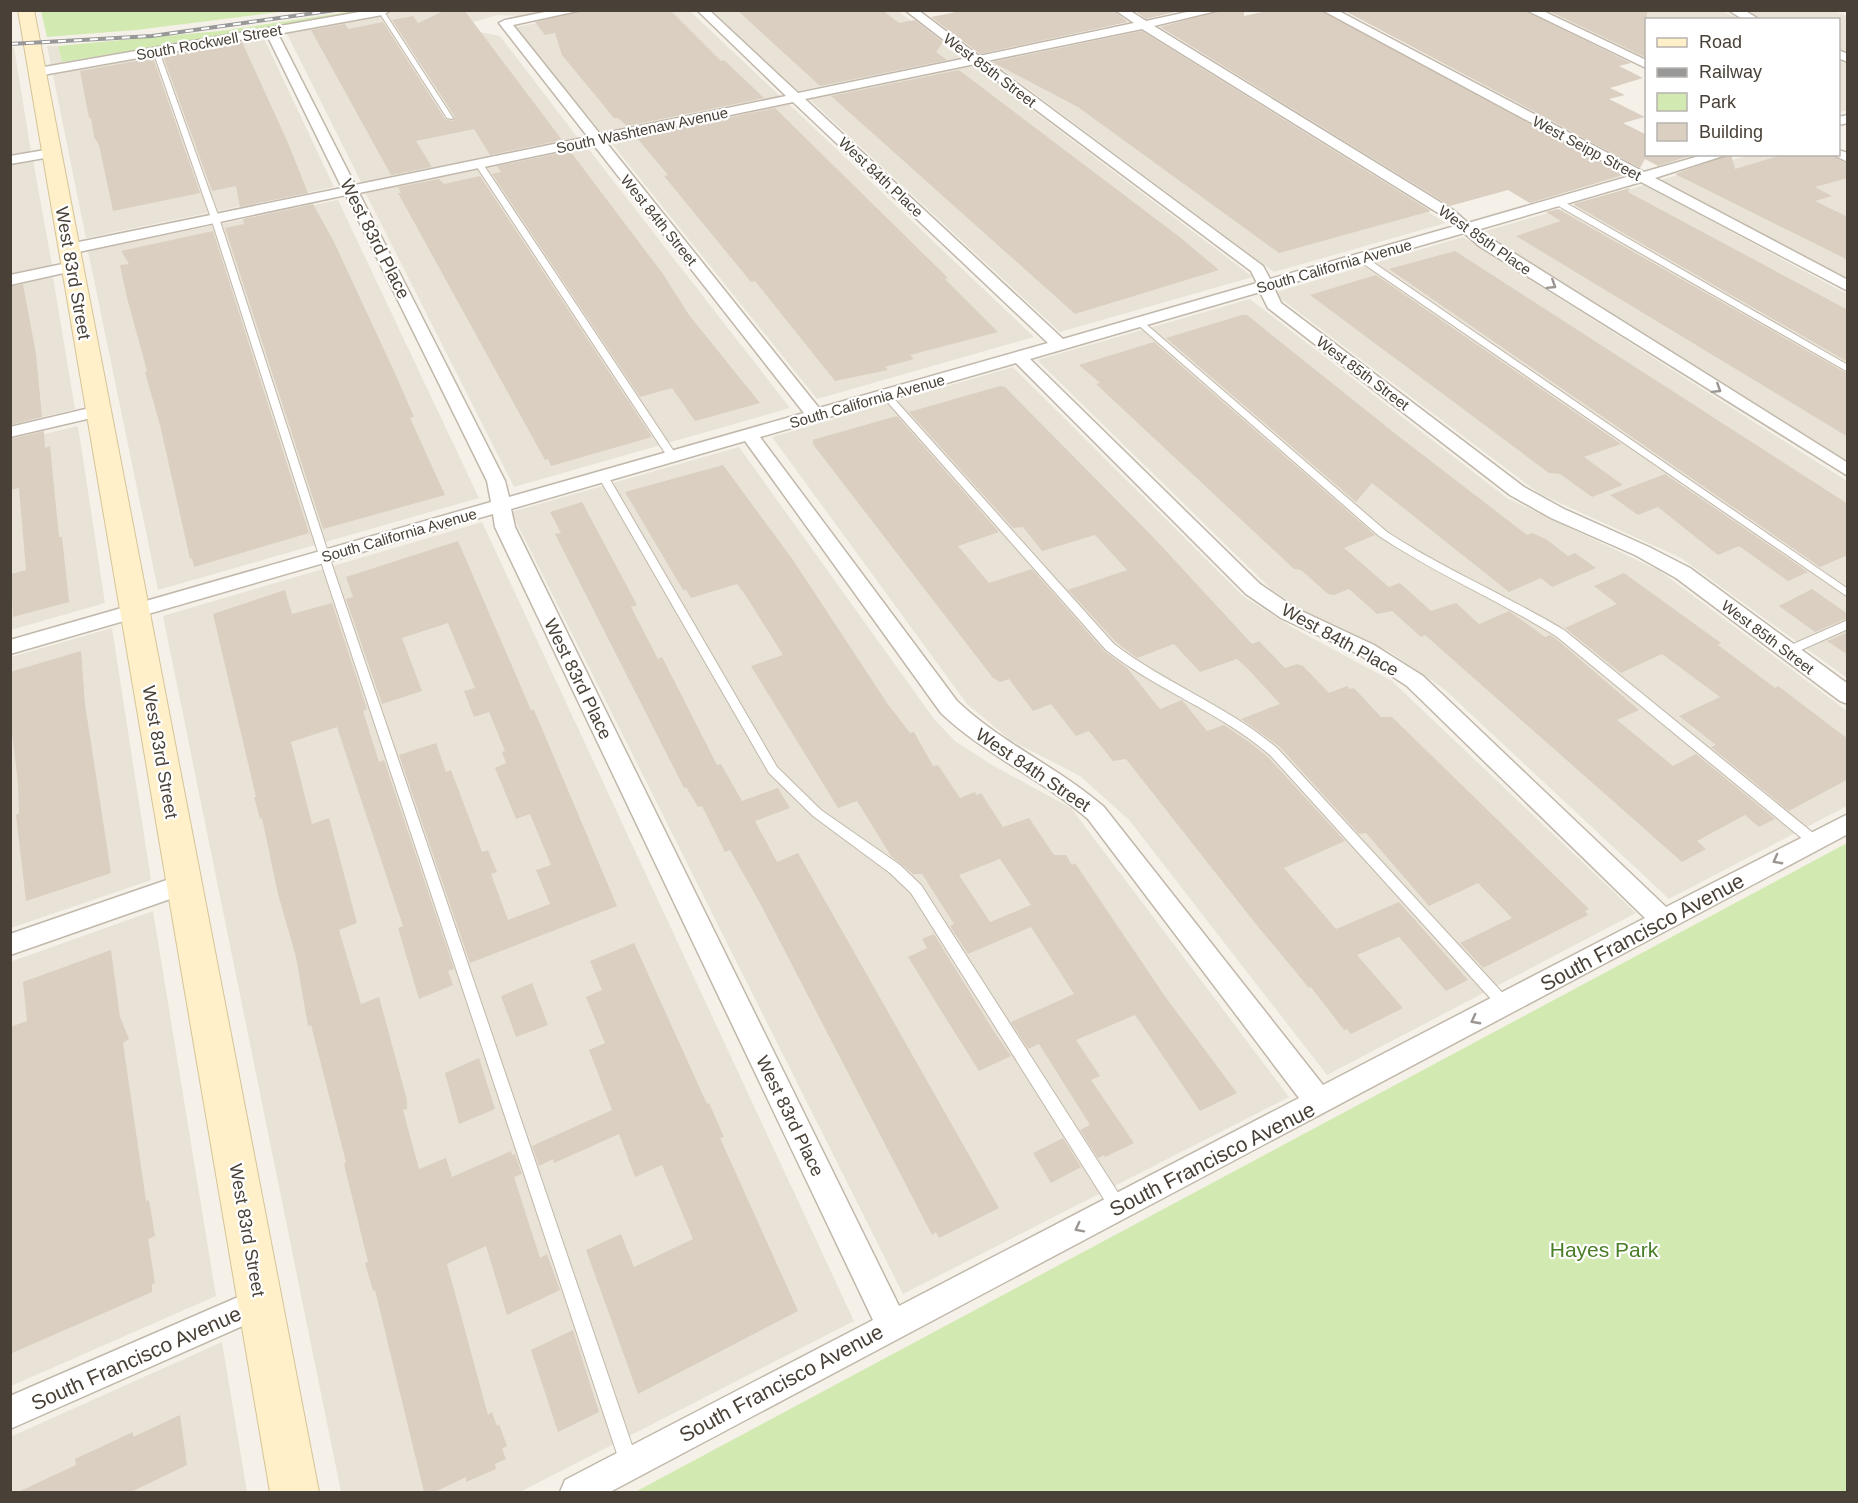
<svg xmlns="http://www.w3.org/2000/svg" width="1858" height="1503" viewBox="0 0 1858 1503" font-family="Arial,sans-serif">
<rect width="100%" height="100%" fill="#f5f1e9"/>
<path fill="#e9e3d7" d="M1719 10 1741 19 1646 20V60L1541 11Z
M376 11H558L526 16 497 15 474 22 472 27 480 32 500 36 578 138 362 184 283 26Z
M605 11H690L780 96 601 132 515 27Z
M710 11H898L961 58 798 91Z
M1742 11H1834L1847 16V54L1839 50 1838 20 1764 19Z
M260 30 334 187 86 238 47 46H58L62 62Z
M1139 31 1446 223 1274 272 992 62Z
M14 47 31 152 11 156 10 48Z
M1839 60 1847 64 1848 110 1839 112Z
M974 66 1253 277 1060 332 809 99Z
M789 104 1034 337 817 399 609 140Z
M587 147 790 408 514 487 365 192Z
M1750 155H1827L1847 164V279L1660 180Z
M33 160 52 265 11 274V165Z
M1644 185 1847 294V461L1479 233Z
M338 200 479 498 158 590 88 251Z
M1463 237 1847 481V678L1681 558 1540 494 1273 293Z
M53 277 75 409 11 425 10 286Z
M1250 299 1507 498 1660 571 1847 711V806L1669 899 1444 689 1390 652 1319 621 1272 590 1037 360Z
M1013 367 1243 596 1290 626 1392 681 1636 913 1327 1075 1129 820 1080 776 1010 740 967 704 772 437Z
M78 426 105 603 11 630 10 442Z
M739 447 934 719 955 741 992 765 1071 808 1289 1097 903 1294 511 512Z
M482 522 854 1321 520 1492H341L163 616Z
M112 628 151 880 11 928V657Z
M153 911 216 1296 11 1386 10 962Z
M222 1342 247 1492H11L10 1437Z"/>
<path fill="#d2eab1" d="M41 11V10L287 11 136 30 47 37Z
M355 11H376L62 62 58 46 220 31Z
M1847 843V1492H635Z"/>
<path fill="#dacfc1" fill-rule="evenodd" d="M446 10H464L562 140 490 155 474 129 416 141 432 167 391 175 311 30 345 24 348 29 383 22 445 119 452 121 455 117 392 20 413 16 418 23Z
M584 10H670L721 61 724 60 764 98 627 126 618 118H614L562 55 555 33 545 35 535 22Z
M737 10H882L899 23 915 20 943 42 936 52 947 60 820 86Z
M966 10H1113L1128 22 980 54 931 17Z
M1134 10H1183L1146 19Z
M1222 10H1244V16L1271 10H1320L1624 175 1530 203 1508 190 1450 206 1160 27Z
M1343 10H1524L1631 63 1619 66 1643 78 1610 88 1625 95 1609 99 1645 117 1623 123 1647 135V154H1696L1658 166 1645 159 1640 168Z
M1547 10H1647V58Z
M1142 31 1431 211 1279 253 1078 107 992 62Z
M242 42 288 143 308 193 240 207 236 186 212 191 163 56Z
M153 58 200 193 113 211 99 145 94 137 91 118H89L80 71Z
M959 70 1181 238 1219 270 1075 314 831 96Z
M775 108 948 278 945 279 998 332 910 355 914 359 885 367 888 370 835 381 755 281 751 282 664 176 668 175 636 137Z
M570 151 663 274 689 315 760 403 695 421 672 388 640 397 492 174 501 172 497 166Z
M1731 154 1735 169 1785 154H1830L1848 164V178L1815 187 1832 196 1815 201 1848 217V260L1675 174Z
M480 176 652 437 551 466 548 459 545 460 398 193H401L398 187 439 179 444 184Z
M1630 188 1628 192 1848 310V362L1573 204Z
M313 204 334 242 393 369 414 417 410 418 445 495 323 529 225 228 244 224 243 219Z
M1558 209 1848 374V437L1516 236 1561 221 1546 212Z
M213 231 309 533 194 567 192 558 190 559 160 425 145 372 147 371 127 298 120 265 129 264 121 251Z
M1455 251 1848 504V555L1820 567 1389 269Z
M1376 275 1621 444 1584 457 1623 485 1592 497 1560 474 1549 473 1310 295Z
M23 284 36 354 42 417 10 425V287Z
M1242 315H1247L1397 435 1527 535 1532 533 1546 539 1568 556 1575 553 1596 568 1552 587 1541 578 1509 592 1372 483 1356 502 1166 338Z
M1154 342 1375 535 1344 548 1389 587 1400 583 1431 611 1456 603 1479 624 1509 611 1545 637 1550 635 1555 638 1639 710 1617 720 1673 766 1696 754 1775 819 1759 827 1745 815 1697 841 1706 849 1682 862 1425 635 1421 637 1392 611 1377 614 1349 589 1334 595 1328 594 1301 570 1294 569 1096 384 1100 383 1079 365Z
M1000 386 1005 387 1153 537 1252 644 1259 641 1285 668 1297 664 1303 666 1329 693 1347 686 1350 689 1354 688 1381 717H1392L1589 909 1585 911 1588 915 1483 968 1460 943 1512 918 1478 883 1429 906 1366 833 1359 834 1280 747 1241 719 1280 704 1247 668 1237 659 1200 672 1174 644 1137 658 1116 642 1068 590 1127 570 1095 535 1042 551 1023 527 1013 528 909 412Z
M897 416 999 532 958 546 989 583 1032 569 1104 651 1127 668 1160 709 1182 700 1207 731 1224 725 1249 742 1268 757 1345 841 1284 868 1336 929 1399 902 1468 980 1446 991 1399 937 1357 955 1403 1008 1351 1034 1347 1029 1344 1030 1311 987 1309 988 1255 923 1126 759 1113 761 1089 731 1076 736 1051 704 1033 711 1009 679 1000 682 993 678 812 443 814 442 812 440Z
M44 431 45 448 50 446 59 537H62L69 602 13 617 11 574 26 570 19 488 10 490V439Z
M723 465 793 560 887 703 910 733 914 732 933 766 938 765 960 798 975 792 976 795 981 793 1003 827 1029 818 1054 855H1066L1072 865 1075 863 1164 995 1237 1093 1200 1111 1135 1015 1076 1040 1100 1076 1091 1080 1134 1143 1105 1157 1104 1155 1098 1158 1080 1130 1090 1125 1039 1044 1028 1049 1011 1022 1074 994 1031 927 968 954 950 926 954 924 922 874H913L891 856 857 801 838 808 751 666 783 655 746 596 737 584 691 598 686 590H683L625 492ZM1000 859 1031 905 990 922 959 875Z
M1665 474 1808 572 1788 581 1739 546 1718 555 1658 507 1638 515 1610 495Z
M582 502 637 605 631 607 658 659 662 657 717 765 721 764 742 801 778 788 790 808 755 821 777 862 798 853 999 1208 939 1238 936 1232 932 1235 761 905 730 850 725 852 702 806 698 807 686 787 684 788 555 534 561 533 550 512Z
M458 541 531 710H534L617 906 470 963 399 755 436 743 446 772 451 770 482 852 488 850 497 872 491 874 508 920 550 904 536 870 551 865 530 814 516 819 495 768 506 763 502 752 505 751 489 712 474 717 464 691 475 688 448 623 402 638 422 691 382 704 346 599 353 597 346 577Z
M1624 573 1721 643 1718 645 1775 688 1778 686 1848 739V779L1789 811 1711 747 1716 745 1679 716 1720 697 1662 654 1621 673 1565 628 1617 604 1594 586Z
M1812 589 1848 614V618L1815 632 1779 606Z
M285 590 292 614 332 603 367 709 363 711 379 762 384 760 454 969 448 971 453 985 419 999 398 928 403 926 337 727 291 742 312 824 329 818 357 923 339 930 361 1004 379 997 407 1100V1109L403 1110 419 1169 446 1158 452 1177 511 1151 512 1155 515 1154 522 1174 514 1177 540 1258 547 1254 560 1290 507 1315 486 1246 447 1264 488 1415 492 1412 497 1426 499 1424 507 1446 502 1449 506 1459 495 1464 496 1469 466 1482V1477L435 1492H424L375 1290 373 1291 365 1263 368 1262 344 1164 346 1162 311 1025 308 1026 296 957 278 894 262 818 260 819 254 797H256L213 614Z
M1848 632V655L1827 641Z
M81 651 85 704 111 873 26 901 16 815 19 813 18 784 10 715V672Z
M934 934 993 1030 1011 1056 979 1071 945 1017 908 957 927 948 922 939Z
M634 943 707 1104 709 1103 724 1137 720 1138 798 1311 638 1394 586 1250 621 1234 634 1267 693 1239 662 1165 635 1177 619 1134 554 1163 553 1159 539 1166 532 1146 612 1110 589 1050 605 1043 586 997 602 990 590 961Z
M111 950 120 1017 129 1039 123 1043 146 1201 149 1200 155 1236 148 1239 155 1283 152 1284V1292L10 1354V1027L27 1021 23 982Z
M532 983 548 1025 516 1037 501 996Z
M479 1058 495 1109 459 1124 445 1073Z
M1063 1138 1081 1167 1051 1183 1033 1153Z
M573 1330 599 1412 558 1432 531 1350Z
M180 1415 187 1465 131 1492H18L76 1465 75 1459 133 1432V1437Z"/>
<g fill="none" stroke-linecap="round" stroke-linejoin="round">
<defs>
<path id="lane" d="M383 10 453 118 452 119 447 118 379 12Z
M156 49 159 51 219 218 335 574 638 1463 635 1469 629 1472 623 1469 620 1463 325 574 211 218 153 51Z
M476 162 483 164 677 456 675 458H669L667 456 475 164Z
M1555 200H1561L1848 365V372L1555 204Z
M1358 256H1364L1848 589V597L1358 260Z
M1140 319 1387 532C1443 569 1506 595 1564 630L1818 837 1820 841 1818 845H1810L1556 636C1498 600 1436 574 1379 536L1137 324 1136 322Z
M886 392 889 393 1114 644C1166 684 1228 706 1278 749L1510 1001 1512 1005 1510 1009 1505 1011 1500 1009 1270 755C1220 712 1157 690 1106 650L883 397 881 395Z
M603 473 608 476 777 767 821 810 900 865 921 885 1124 1202 1126 1207 1124 1212 1118 1215 1112 1212 911 893 890 873 813 816 769 773 598 476Z
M1848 620V629L1792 654 1788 655 1782 651 1784 648Z"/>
<path id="street" d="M371 10 388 12 382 15 278 34 355 185 588 137 499 23 505 20 555 10H582L513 25 600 134 786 96 697 10H709L798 93 967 58 905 10H918L979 56 1134 23 1115 10H1129L1146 21 1196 10H1220L1154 26 1453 210 1468 223 1630 176 1322 10H1337L1644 172 1706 154H1729L1655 178 1848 280V291L1641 182 1477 230 1848 463V476L1479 246 1464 233 1274 288 1281 303 1524 487 1564 509 1649 547 1690 568 1848 684V704L1840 701 1676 578 1635 555 1551 518 1510 495 1268 308 1260 292 1030 359 1260 584 1295 608 1374 645 1423 676 1666 907 1848 814V834L610 1492H560L565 1480 873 1320 495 527 493 514 10 654V640L491 502 487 481 346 195 69 254 61 249 69 244 342 188 267 35 37 76 31 72 33 69ZM1142 29 1443 216 1455 226 1270 279 1263 266 987 61ZM975 64 1251 271 1257 283 1063 339 805 99ZM793 102 1048 343 819 408 605 141ZM593 144 804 413 509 497 505 481 359 193ZM1016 363 1246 594 1281 618 1360 655 1407 686 1645 918 1323 1085 1104 807C1058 767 1001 743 957 701L760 437ZM745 441 941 713C985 755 1042 779 1088 819L1299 1098 899 1306 515 527 511 509Z
M1526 10H1541L1646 60V68Z
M1728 10H1744L1760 20H1744Z
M1838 50 1848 54V62L1838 58Z
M1848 115V123L1838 125V117Z
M51 149 58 153 56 156 10 164V156Z
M1838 150 1848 153V162L1832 154H1838Z
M72 262 77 264 80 267 77 270 10 285V275Z
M98 406 104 407 107 411 104 415 10 437V427Z
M184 874 193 877 196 884 193 891 10 955V934Z
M261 1287 272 1291 276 1302 272 1313 10 1429V1396Z"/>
<path id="secondary" d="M18 10H34L319 1492H270Z"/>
</defs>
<use href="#lane" stroke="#c1b8ab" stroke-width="2"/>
<use href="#street" stroke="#c1b8ab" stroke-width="3"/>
<use href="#secondary" stroke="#d6c498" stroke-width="2"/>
<use href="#lane" fill="#fff" fill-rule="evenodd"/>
<use href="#street" fill="#fff" fill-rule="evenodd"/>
<use href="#secondary" fill="#fff0c9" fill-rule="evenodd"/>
<defs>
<path id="rail" d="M10 44 152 36 336 10"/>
</defs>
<use href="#rail" stroke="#989898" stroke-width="4"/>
<use href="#rail" stroke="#fff" stroke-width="2" stroke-dasharray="8" stroke-linecap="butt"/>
</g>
<defs><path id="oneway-chevron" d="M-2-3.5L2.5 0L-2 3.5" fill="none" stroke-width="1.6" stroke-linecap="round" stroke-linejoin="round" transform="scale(1.5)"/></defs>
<g stroke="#9b9691">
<use href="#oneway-chevron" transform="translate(1552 285) rotate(32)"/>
<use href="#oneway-chevron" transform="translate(1717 389) rotate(32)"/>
<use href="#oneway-chevron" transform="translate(1777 860) rotate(152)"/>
<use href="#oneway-chevron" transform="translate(1475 1020) rotate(152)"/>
<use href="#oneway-chevron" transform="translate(1079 1228) rotate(153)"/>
</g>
<g text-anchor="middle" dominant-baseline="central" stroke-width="4.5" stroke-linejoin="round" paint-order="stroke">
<g font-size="15" fill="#494137" stroke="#fff">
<text transform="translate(209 42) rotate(-10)">South Rockwell Street</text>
<text transform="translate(990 70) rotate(37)">West 85th Street</text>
<text transform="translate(642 130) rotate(-12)">South Washtenaw Avenue</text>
<text transform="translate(1587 148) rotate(28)">West Seipp Street</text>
<text transform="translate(881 177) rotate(43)">West 84th Place</text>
<text transform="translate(659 220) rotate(51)">West 84th Street</text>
<text transform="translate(1485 240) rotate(35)">West 85th Place</text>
<text transform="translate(1334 266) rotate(-16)">South California Avenue</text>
<text transform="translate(1363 373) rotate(37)">West 85th Street</text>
<text transform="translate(867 401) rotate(-16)">South California Avenue</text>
<text transform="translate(399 535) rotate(-16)">South California Avenue</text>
<text transform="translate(1768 637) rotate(37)">West 85th Street</text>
</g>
<g font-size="18" fill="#494137" stroke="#fff">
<text transform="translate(375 239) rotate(63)">West 83rd Place</text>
<text transform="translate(73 273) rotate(80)">West 83rd Street</text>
<text transform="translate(1340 640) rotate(29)">West 84th Place</text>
<text transform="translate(578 679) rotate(64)">West 83rd Place</text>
<text transform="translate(160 752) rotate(80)">West 83rd Street</text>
<text transform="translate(1033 770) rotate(34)">West 84th Street</text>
<text transform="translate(790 1116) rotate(64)">West 83rd Place</text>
<text transform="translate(247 1230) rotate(80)">West 83rd Street</text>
</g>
<g font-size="21" fill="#494137" stroke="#fff">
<text transform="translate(1642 932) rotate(-28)">South Francisco Avenue</text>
<text transform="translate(1212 1159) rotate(-27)">South Francisco Avenue</text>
<text transform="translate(136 1358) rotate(-24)">South Francisco Avenue</text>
<text transform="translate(781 1383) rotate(-28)">South Francisco Avenue</text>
</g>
<g font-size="21" fill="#4a7d27" stroke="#fff">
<text x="1604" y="1249">Hayes Park</text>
</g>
</g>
<rect width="1858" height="1503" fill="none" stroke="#494137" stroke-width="24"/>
<rect x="1645" y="18" width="195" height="138" fill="#ffffff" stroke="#b6b3af" stroke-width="1.5"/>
<rect x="1657" y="38" width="30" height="9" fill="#fff0c9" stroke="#b6b3af" stroke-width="1.5"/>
<text x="1699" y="48" font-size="18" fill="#494137">Road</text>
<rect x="1657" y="68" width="30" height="9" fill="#989898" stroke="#b6b3af" stroke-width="1.5"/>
<text x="1699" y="78" font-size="18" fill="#494137">Railway</text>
<rect x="1657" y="93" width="30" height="18" fill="#d2eab1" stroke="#b6b3af" stroke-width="1.5"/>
<text x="1699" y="108" font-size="18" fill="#494137">Park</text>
<rect x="1657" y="123" width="30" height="18" fill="#dacfc1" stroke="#b6b3af" stroke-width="1.5"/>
<text x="1699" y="138" font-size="18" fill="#494137">Building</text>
</svg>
